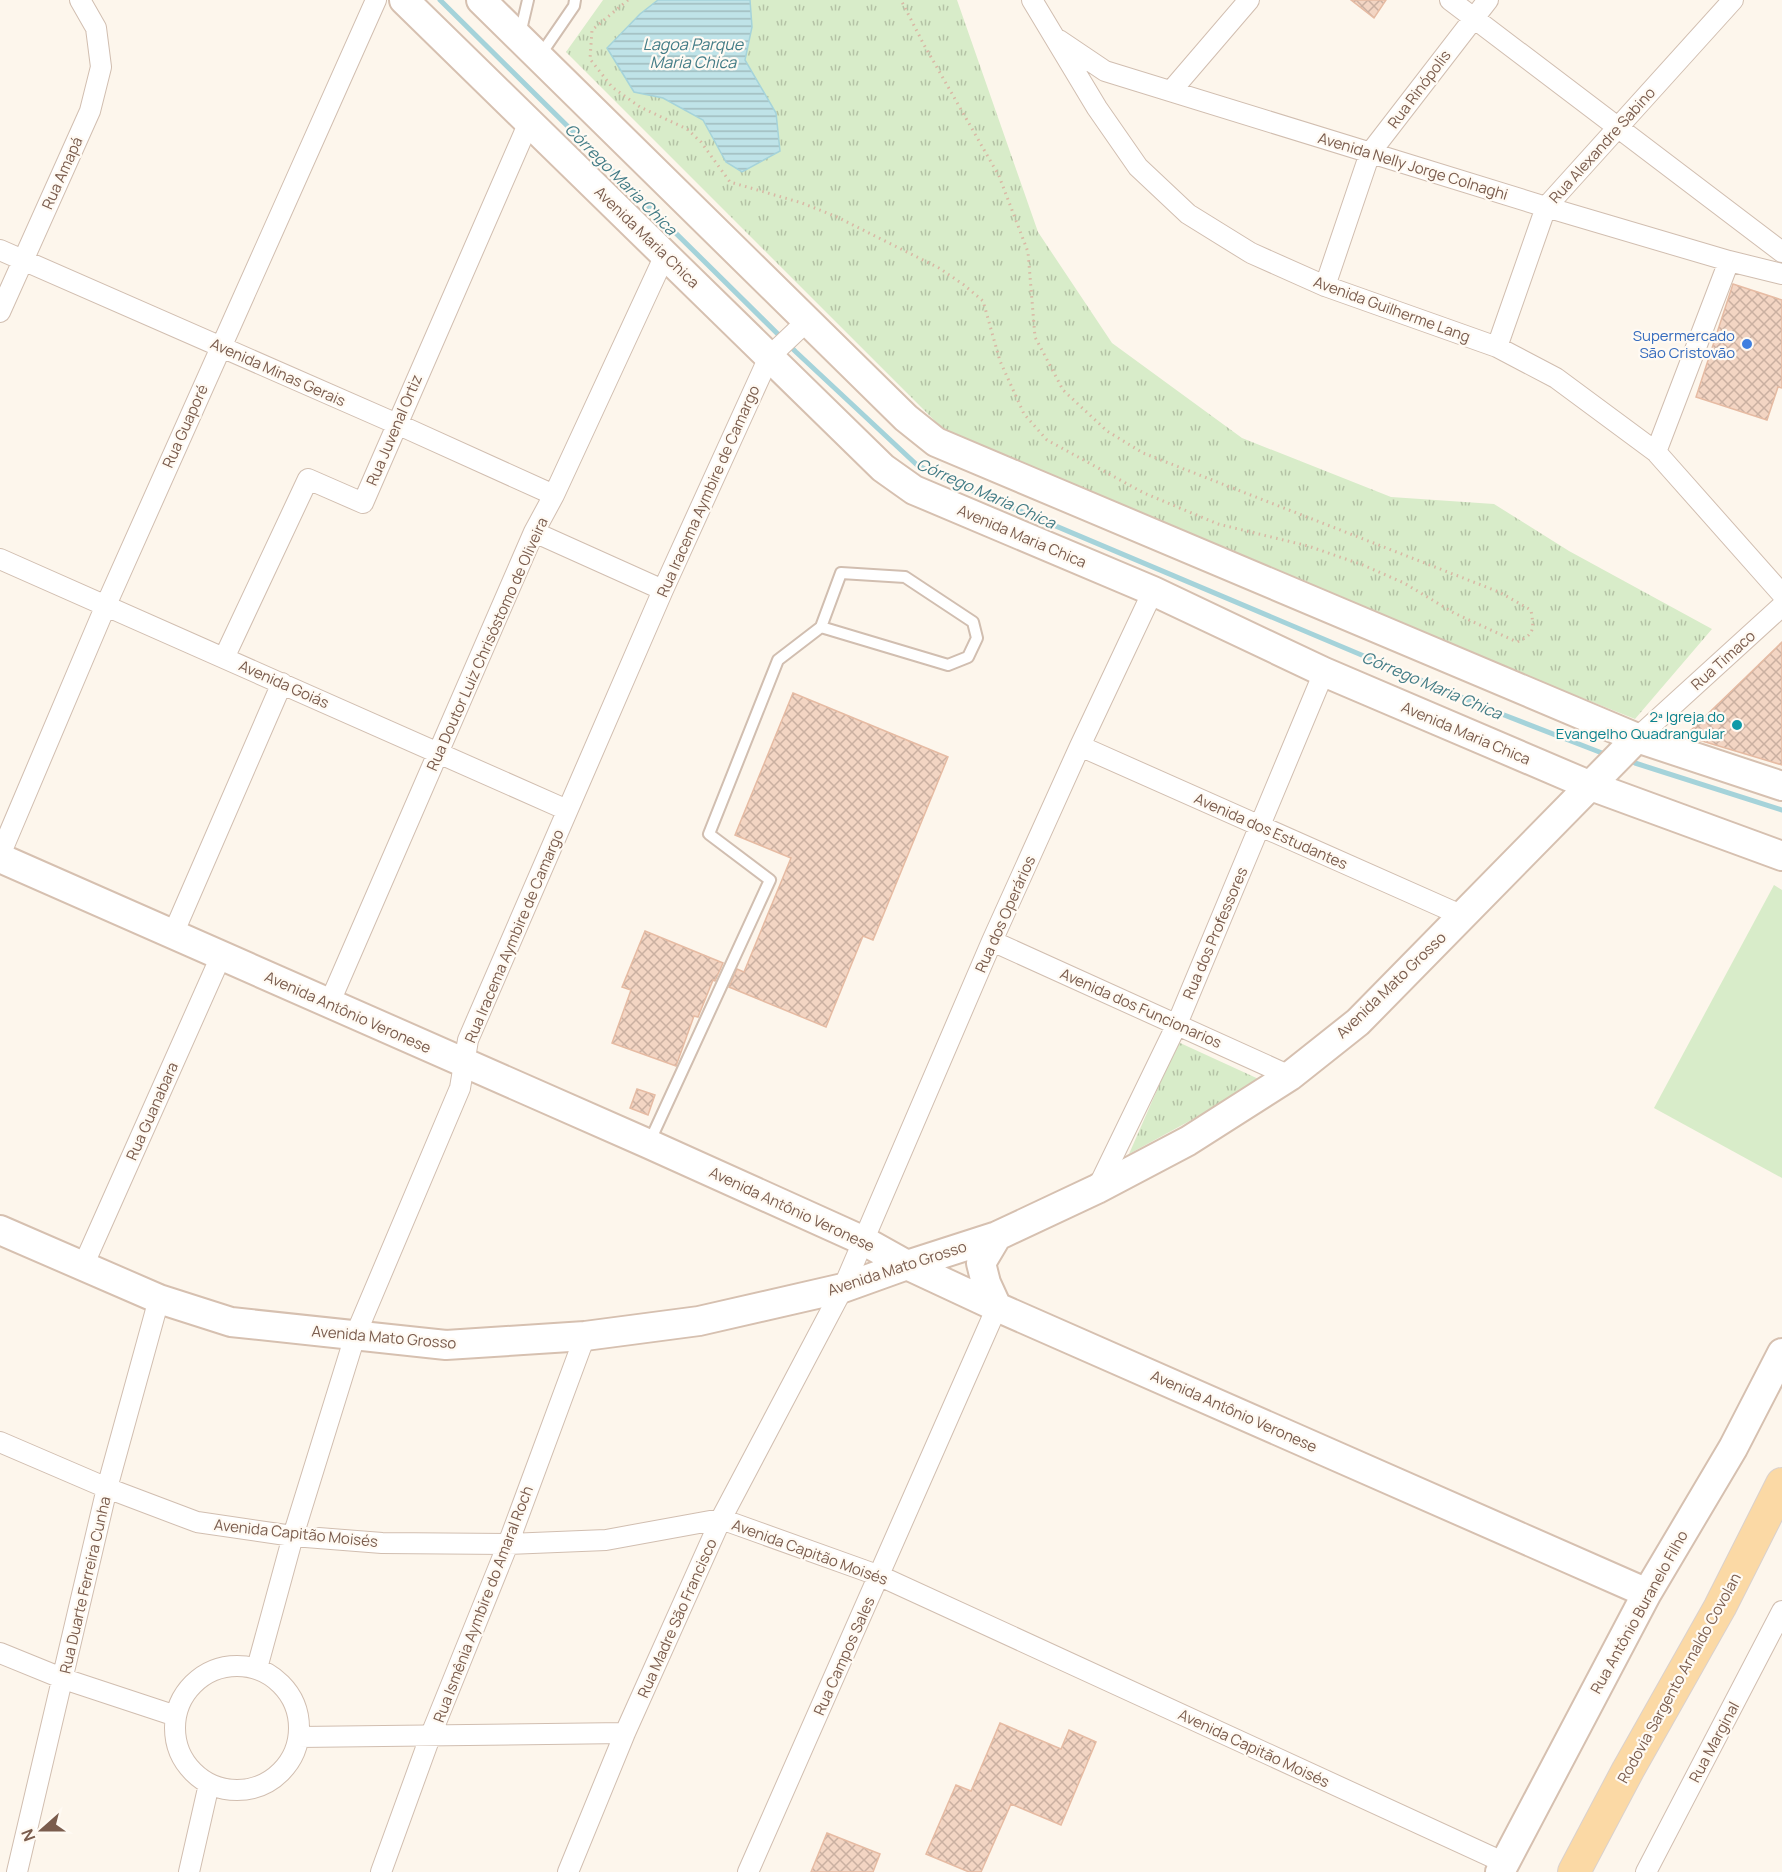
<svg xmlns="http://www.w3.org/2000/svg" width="1782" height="1872" viewBox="0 0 1782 1872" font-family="Manrope,sans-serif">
<defs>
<pattern id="park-tufts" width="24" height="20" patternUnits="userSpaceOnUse" patternTransform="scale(1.5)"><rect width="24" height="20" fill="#d8ecc9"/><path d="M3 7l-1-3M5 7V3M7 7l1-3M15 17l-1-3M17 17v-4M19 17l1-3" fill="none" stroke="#b4c2a5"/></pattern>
<pattern id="water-rules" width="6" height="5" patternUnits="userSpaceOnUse" patternTransform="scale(1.5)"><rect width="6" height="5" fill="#bfe3e8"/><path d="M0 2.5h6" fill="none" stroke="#a0bbbe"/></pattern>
<pattern id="building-cross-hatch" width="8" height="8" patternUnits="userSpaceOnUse" patternTransform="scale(1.5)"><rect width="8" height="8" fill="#f3d5c3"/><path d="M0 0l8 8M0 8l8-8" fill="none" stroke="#cab0a1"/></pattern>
</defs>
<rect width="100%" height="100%" fill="#fdf6ec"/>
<path fill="#d8ecc9" d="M1774 885 1782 890V1178L1654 1108Z"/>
<path fill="url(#park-tufts)" d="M603 0H957L1038 232 1112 343 1242 438 1391 497 1494 504 1569 551 1712 629 1635 719 1376 616 944 430 566 52Z
M1178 1042 1263 1081 1129 1154Z"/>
<path fill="url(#water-rules)" stroke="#a5d3da" stroke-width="1.5" d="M658 0H750L752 27 745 60 776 113 780 151 742 172 726 162 703 120 663 98 634 92 607 48 640 14Z"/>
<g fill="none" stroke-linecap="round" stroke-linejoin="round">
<path stroke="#a5d3da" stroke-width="5" d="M440 0 796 352 917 465 954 483 1499 713 1602 753
M1635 763 1782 810"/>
</g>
<path fill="url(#building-cross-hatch)" stroke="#e6bba3" stroke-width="1.5" d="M1351 0H1386L1374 18Z
M1733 284 1782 300V388L1778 387 1767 420 1696 397Z
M1782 642V765L1685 736 1745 678Z
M793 693 948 757 873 940 863 936 826 1027 729 987 737 969 744 972 791 858 735 835Z
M645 931 723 963 715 981 713 980 698 1017 694 1016 676 1066 612 1043 631 990 622 987Z
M637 1089 655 1095 648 1115 630 1108Z
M1000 1723 1061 1749 1069 1730 1096 1742 1061 1825 1011 1804 981 1872H969L926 1854 956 1785 971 1791Z
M827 1833 880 1854 873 1872H811Z"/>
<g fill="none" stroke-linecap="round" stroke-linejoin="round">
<defs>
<path id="lane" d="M520 34 528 0
M539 57 574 6 575 0
M649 1143 770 880 709 834 778 660 821 627 948 665 968 657 977 638 973 622 905 577 841 573 821 627"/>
<path id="street" d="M1032 0 1097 108 1138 167 1188 214 1251 253 1325 286 1497 347 1556 378 1656 452 1782 594
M1450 0 1782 252
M1059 40 1105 71 1546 207 1729 261 1782 274
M1171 91 1249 0
M0 250 397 424 554 495
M1325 286 1370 153 1488 0
M0 312 90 111 101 67 96 28 80 0
M1497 347 1546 207 1733 0
M1656 452 1729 261
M534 532 663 590
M0 559 567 810
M224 658 308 479 363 503 529 122
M1637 738 1782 606
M1080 746 1463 916
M0 855 106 605 376 0
M173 934 282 683
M992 941 1290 1076
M329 1004 534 532 554 495 665 255
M1097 1189 1177 1024 1324 672
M83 1266 221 956
M0 1442 107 1488 197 1522 293 1536 382 1543 508 1544 606 1540 721 1519 880 1576 1505 1863
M0 1653 64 1679 176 1716
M175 1728a62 62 0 1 1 124 0a62 62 0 1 1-124 0Z
M257 1668 293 1536 355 1336 460 1088 468 1040 663 590 769 357 807 321
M299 1737 625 1733
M17 1872 107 1488 159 1299
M189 1872 209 1784
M381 1872 430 1737 508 1544 585 1336
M568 1872 625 1733 721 1519 843 1288 992 941 1080 746 1153 591
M748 1872 997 1307
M1646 1872 1782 1611"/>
<path id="secondary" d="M404 0 883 468 914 490 1153 591 1324 672 1591 786 1782 856
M481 0 906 418 936 442 1637 738 1782 786
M0 858 649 1144 864 1241 907 1265 997 1307 1647 1593
M0 1230 159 1299 231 1322 446 1345 585 1336 699 1321 843 1288 907 1265 997 1236 1097 1189 1188 1141 1290 1076 1358 1022 1637 738
M997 1236 981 1263 986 1283 997 1307
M1500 1872 1647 1593 1733 1448 1782 1353"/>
<path id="primary" d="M1574 1872 1628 1770 1720 1607 1782 1484"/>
</defs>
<use href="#lane" stroke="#d1beb0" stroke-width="14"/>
<use href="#street" stroke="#d1beb0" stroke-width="22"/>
<use href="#secondary" stroke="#d6c0b0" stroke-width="32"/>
<use href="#primary" stroke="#dad1cd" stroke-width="34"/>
<path stroke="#d9b8a5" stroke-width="3" stroke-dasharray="1.5 4.5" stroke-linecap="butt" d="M628 0 592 30 590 59 612 87 640 107 687 129 701 142 730 182 802 203 837 217 939 268 964 285 983 301 1000 361 1024 414 1047 440 1144 493 1218 524 1308 546 1363 565 1404 583 1454 613 1517 642C1535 634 1534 629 1531 610L1499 592 1143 453 1107 431 1063 390 1035 337 1028 252 999 176 923 43 901 0"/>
<use href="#lane" stroke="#fff" stroke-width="10"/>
<use href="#street" stroke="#fff" stroke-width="20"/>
<use href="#secondary" stroke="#fff" stroke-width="28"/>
<use href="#primary" stroke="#fbd9a5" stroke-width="32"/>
</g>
<circle fill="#3f7fe0" stroke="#fffaf3" stroke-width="2" cx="1747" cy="344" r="6"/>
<circle fill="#0f9aa8" stroke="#fffaf3" stroke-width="2" cx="1737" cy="725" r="6"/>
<g text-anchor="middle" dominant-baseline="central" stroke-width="4.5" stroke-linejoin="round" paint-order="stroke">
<g font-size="15" fill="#7a5c4d" stroke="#fffaf3">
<text transform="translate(1419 89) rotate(-53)">Rua Rinópolis</text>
<text transform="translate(1602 145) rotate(-48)">Rua Alexandre Sabino</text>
<text transform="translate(1413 166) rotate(17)">Avenida Nelly Jorge Colnaghi</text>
<text transform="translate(62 173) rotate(-66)">Rua Amapá</text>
<text transform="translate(647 237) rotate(44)">Avenida Maria Chica</text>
<text transform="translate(1392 309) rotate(20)">Avenida Guilherme Lang</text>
<text transform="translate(278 372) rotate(24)">Avenida Minas Gerais</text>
<text transform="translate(185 426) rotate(-66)">Rua Guaporé</text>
<text transform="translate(394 430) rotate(-67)">Rua Juvenal Ortiz</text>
<text transform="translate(708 491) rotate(-66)">Rua Iracema Aymbire de Camargo</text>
<text transform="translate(1022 536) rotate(23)">Avenida Maria Chica</text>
<text transform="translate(487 644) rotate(-66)">Rua Doutor Luiz Chrisóstomo de Oliveira</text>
<text transform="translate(1723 660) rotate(-42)">Rua Timaco</text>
<text transform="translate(284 684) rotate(24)">Avenida Goiás</text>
<text transform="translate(1466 733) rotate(23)">Avenida Maria Chica</text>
<text transform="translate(1271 831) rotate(24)">Avenida dos Estudantes</text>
<text transform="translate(1005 914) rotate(-66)">Rua dos Operários</text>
<text transform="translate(1215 933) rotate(-67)">Rua dos Professores</text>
<text transform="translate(514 936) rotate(-67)">Rua Iracema Aymbire de Camargo</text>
<text transform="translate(1391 985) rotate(-44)">Avenida Mato Grosso</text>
<text transform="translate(1141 1008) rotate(24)">Avenida dos Funcionarios</text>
<text transform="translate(348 1012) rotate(24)">Avenida Antônio Veronese</text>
<text transform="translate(152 1111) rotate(-66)">Rua Guanabara</text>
<text transform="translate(792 1209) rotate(25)">Avenida Antônio Veronese</text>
<text transform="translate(897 1268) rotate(-18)">Avenida Mato Grosso</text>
<text transform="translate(384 1337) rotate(5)">Avenida Mato Grosso</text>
<text transform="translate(1234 1411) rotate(24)">Avenida Antônio Veronese</text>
<text transform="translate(296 1533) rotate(6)">Avenida Capitão Moisés</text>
<text transform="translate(810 1552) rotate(20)">Avenida Capitão Moisés</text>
<text transform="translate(85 1585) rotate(-77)">Rua Duarte Ferreira Cunha</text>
<text transform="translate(483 1604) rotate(-69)">Rua Ismênia Aymbire do Amaral Roch</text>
<text transform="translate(1639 1612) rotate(-61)">Rua Antônio Buranelo Filho</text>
<text transform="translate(677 1618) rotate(-66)">Rua Madre São Francisco</text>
<text transform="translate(844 1656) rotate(-66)">Rua Campos Sales</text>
<text transform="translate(1679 1678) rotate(-61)">Rodovia Sargento Arnaldo Covolan</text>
<text transform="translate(1714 1742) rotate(-62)">Rua Marginal</text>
<text transform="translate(1254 1748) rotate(25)">Avenida Capitão Moisés</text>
</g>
<g font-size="15" fill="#366cbe" stroke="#fffaf3" text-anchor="end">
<text x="1735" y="335">Supermercado<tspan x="1735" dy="17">São Cristovão</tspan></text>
</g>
<g font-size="15" fill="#0d838f" stroke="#fffaf3" text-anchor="end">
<text x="1725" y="716">2ª Igreja do<tspan x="1725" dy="17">Evangelho Quadrangular</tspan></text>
</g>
<g font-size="16" font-style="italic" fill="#437c86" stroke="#fffaf3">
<text x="693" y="44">Lagoa Parque<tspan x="693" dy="18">Maria Chica</tspan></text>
<text transform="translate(621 179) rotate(45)">Córrego Maria Chica</text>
<text transform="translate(986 493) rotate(24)">Córrego Maria Chica</text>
<text transform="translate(1432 685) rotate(23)">Córrego Maria Chica</text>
</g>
</g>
<g transform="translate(42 1830) rotate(249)" stroke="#fffaf3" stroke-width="4.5" paint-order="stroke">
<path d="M0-4.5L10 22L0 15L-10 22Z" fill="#7a5c4d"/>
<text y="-9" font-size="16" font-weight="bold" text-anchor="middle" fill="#7a5c4d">N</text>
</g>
</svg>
